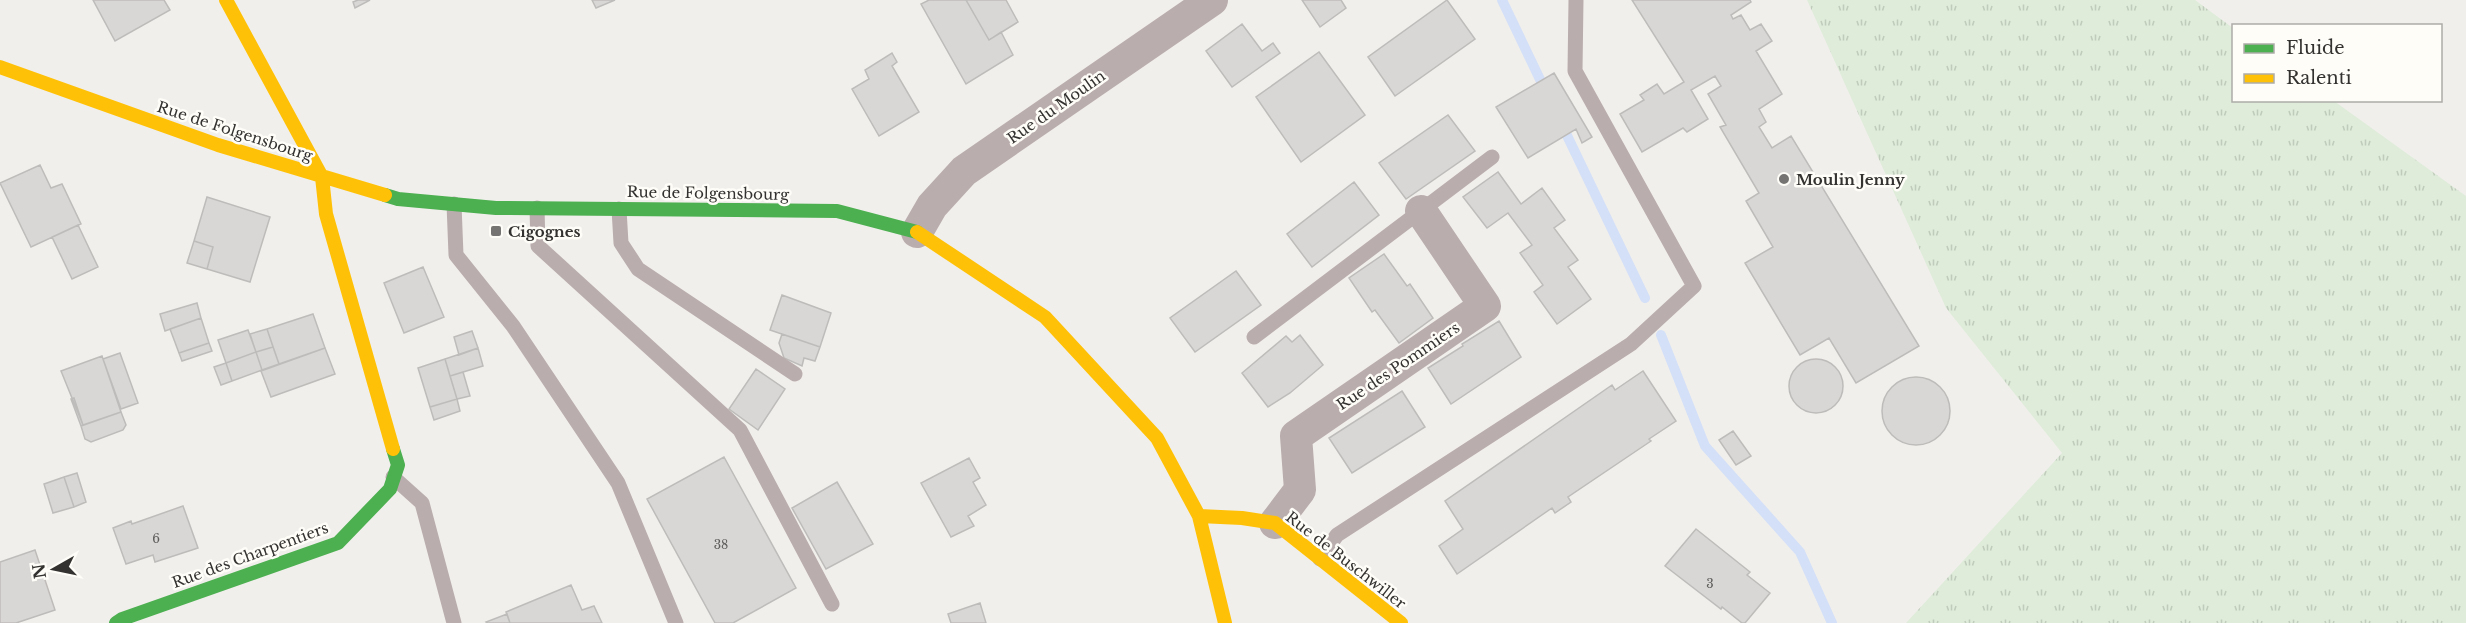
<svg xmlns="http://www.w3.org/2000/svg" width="2466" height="623" viewBox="0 0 2466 623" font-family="'Libre Baskerville',serif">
<defs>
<pattern id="grass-tufts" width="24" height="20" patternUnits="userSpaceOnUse" patternTransform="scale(1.5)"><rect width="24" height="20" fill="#dfecda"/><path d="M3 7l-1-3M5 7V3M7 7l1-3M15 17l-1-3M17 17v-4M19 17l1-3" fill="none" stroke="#c0cbbb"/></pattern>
</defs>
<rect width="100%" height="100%" fill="#f1efec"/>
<path fill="url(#grass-tufts)" d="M1807 0H2195L2233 28 2234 100 2334 101 2466 196V623H1906L2062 453 1946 308Z"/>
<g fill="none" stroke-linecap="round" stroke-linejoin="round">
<path stroke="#d4e0f7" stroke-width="10" d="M1502 0 1546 92
M1561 123 1645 298
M1661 335 1705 446 1800 552 1832 623"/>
</g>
<path fill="#d8d7d5" stroke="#bebcba" stroke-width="1.5" d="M93 0H164L170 10 115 41Z
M358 0H370L355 8 353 2Z
M592 0H615L596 8Z
M929 0H966L989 40 1001 32 1013 55 966 84 921 4Z
M966 0H1006L1018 22 989 40Z
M1302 0H1341L1346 8 1320 27Z
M1447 0 1475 39 1395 96 1368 57Z
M1632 0H1750L1751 2 1731 15 1733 19 1741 15 1750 30 1761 24 1772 41 1756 51 1782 94 1759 109 1766 122 1759 127 1772 148 1791 136 1919 346 1856 383 1829 338 1800 355 1745 263 1773 247 1746 201 1759 193 1720 127 1726 125 1708 94 1721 86 1715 76 1691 90 1708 119 1687 132 1683 128 1642 152 1620 114 1644 100 1640 95 1657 84 1664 94 1684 82Z
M1242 24 1262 51 1273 43 1280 53 1232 87 1206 51Z
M1319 52 1365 115 1301 162 1256 97Z
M892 53 897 62 892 66 919 112 879 136 852 89 869 79 865 70Z
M1554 73 1592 137 1582 143 1576 129 1528 158 1496 107Z
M1448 115 1475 151 1406 199 1379 163Z
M40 165 51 188 62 184 81 224 31 247 0 183Z
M1498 172 1521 204 1542 188 1565 220 1554 228 1578 260 1568 267 1591 299 1557 324 1534 292 1543 285 1520 253 1532 245 1508 213 1487 228 1463 197Z
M1354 182 1379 215 1312 267 1287 234Z
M207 197 270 217 250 282 207 269 213 247 194 241Z
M78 225 98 267 72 279 52 237Z
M194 241 213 247 207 269 187 263Z
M1384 254 1407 286 1410 284 1433 318 1399 343 1375 310 1372 312 1349 278Z
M423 267 444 317 404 333 384 283Z
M1236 271 1261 305 1195 352 1170 318Z
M782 295 831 313 820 347 770 330Z
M197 303 201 318 165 331 160 314Z
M313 314 325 348 279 364 267 329Z
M201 318 209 343 179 353 170 329Z
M1499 321 1521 357 1451 404 1428 368 1463 346 1462 344Z
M267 329 273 347 256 352 250 334Z
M248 330 256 352 226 363 218 340Z
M472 331 478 348 459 355 454 337Z
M782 334 820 347 815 361 804 358 802 366 784 358 779 343Z
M1300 335 1323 365 1290 393 1268 407 1242 373 1286 336 1292 342Z
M209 343 212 351 182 361 179 353Z
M273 347 279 364 262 370 256 352Z
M325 348 335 374 271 397 261 371Z
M478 348 483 366 450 376 445 359Z
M256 352 262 370 232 381 226 363Z
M120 353 138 403 121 409 103 359Z
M102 356 121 412 83 425 61 371Z
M1789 386a27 27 0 1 1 54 0a27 27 0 1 1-54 0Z
M445 359 457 399 430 407 418 368Z
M226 363 232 381 221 385 214 367Z
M756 369 785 389 758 430 729 409Z
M1643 371 1676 421 1649 439 1651 441 1568 497 1571 502 1555 513 1552 508 1457 574 1439 546 1463 529 1445 501 1612 385 1615 390Z
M463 372 470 396 457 399 450 376Z
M1882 411a34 34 0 1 1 68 0a34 34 0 1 1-68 0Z
M1402 391 1425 427 1352 473 1329 438Z
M74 398 83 425 81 426 71 399Z
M457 399 460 411 434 420 430 407Z
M121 412 126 425 123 430 91 442 85 439 81 426Z
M1733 431 1751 456 1736 465 1719 440Z
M724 457 796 588 733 623H715L647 499Z
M969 458 980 478 973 482 986 505 968 516 974 526 951 537 921 483Z
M77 473 86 502 74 507 64 477Z
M64 477 74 507 53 513 44 484Z
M837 482 873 544 826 569 792 508Z
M183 506 198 548 155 562 153 555 126 564 113 528 131 521 132 524Z
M1696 529 1750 572 1747 575 1770 593 1745 623H1742L1722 607 1721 609 1665 566Z
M35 550 55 610 16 623H0V562Z
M571 585 582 610 594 606 602 623H510L506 612Z
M980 603 986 623H951L948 614Z
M507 614 510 623H487L486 622Z"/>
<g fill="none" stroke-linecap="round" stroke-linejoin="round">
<path stroke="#baadae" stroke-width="15" d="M454 204 456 255 513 326 618 483 676 623
M537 208 538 246 740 430 832 604
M619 209 621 243 638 269 795 374
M1254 337 1492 157
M393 477 422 503 454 623
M1320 559 1337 535 1631 344 1694 286 1575 71 1576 0"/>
<path stroke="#baadae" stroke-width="32" d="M917 232 932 206 964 171 1212 0
M1275 523 1300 490 1296 436 1485 306 1421 211"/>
<path stroke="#4caf50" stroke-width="14" d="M385 195 398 199 496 208 837 211 917 232
M116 623 122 619 338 543 390 489 398 465 393 449"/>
<path stroke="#ffc107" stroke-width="14" d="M226 0 322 177 326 214 393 449
M0 67 218 145 385 195
M917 232 1045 317 1157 438 1199 516 1225 623
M1199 516 1242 518 1275 523 1401 623"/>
</g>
<g fill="#767472" stroke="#fffdf8" stroke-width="2">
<circle cx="1784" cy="179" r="6"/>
<rect x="490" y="225" width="12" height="12" rx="3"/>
</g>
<g text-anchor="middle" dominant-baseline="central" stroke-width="5" stroke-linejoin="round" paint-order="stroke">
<g font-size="12" fill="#5e5d5b">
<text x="156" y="538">6</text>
<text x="721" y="544">38</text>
<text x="1710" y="583">3</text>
</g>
<g font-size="15" fill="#333230" stroke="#fffdf8">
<text transform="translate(1056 107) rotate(-35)">Rue du Moulin</text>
<text transform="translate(235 131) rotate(18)">Rue de Folgensbourg</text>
<text transform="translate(708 193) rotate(1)">Rue de Folgensbourg</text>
<text transform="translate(1398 366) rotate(-34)">Rue des Pommiers</text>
<text transform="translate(250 555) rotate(-20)">Rue des Charpentiers</text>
<text transform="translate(1346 560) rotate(38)">Rue de Buschwiller</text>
</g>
<g font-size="15" font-weight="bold" fill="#333230" stroke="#fffdf8" text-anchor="start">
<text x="1796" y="179">Moulin Jenny</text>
<text x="508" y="231">Cigognes</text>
</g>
</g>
<rect x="2232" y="24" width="210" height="78" fill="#fffdf8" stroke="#adaca8" stroke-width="1.5"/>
<rect x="2244" y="44" width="30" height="9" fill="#4caf50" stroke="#adaca8" stroke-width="1.5"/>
<text x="2286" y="54" font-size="18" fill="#333230">Fluide</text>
<rect x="2244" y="74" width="30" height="9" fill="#ffc107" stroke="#adaca8" stroke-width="1.5"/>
<text x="2286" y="84" font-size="18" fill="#333230">Ralenti</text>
<g transform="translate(54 569) rotate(261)" stroke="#fffdf8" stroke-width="4.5" paint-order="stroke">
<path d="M0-4.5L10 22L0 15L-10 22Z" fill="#333230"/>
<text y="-9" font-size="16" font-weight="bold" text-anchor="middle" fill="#333230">N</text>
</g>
</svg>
